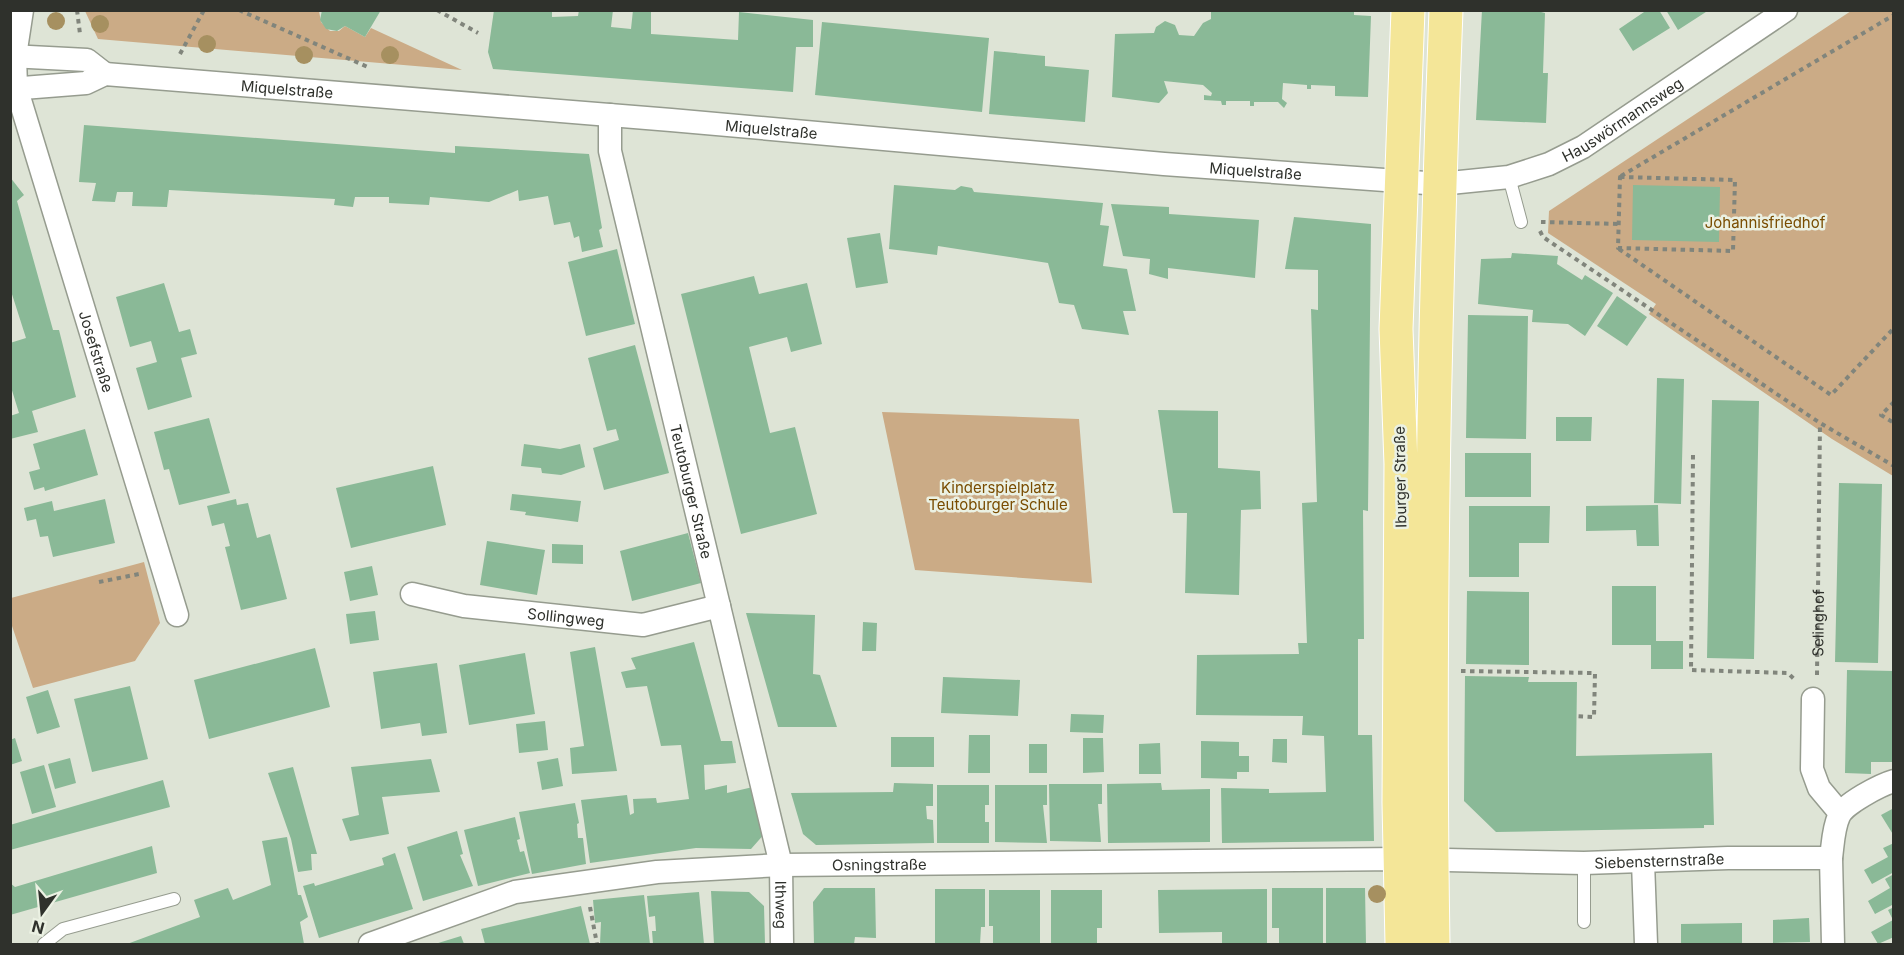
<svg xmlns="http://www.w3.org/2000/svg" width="1904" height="955" viewBox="0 0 1904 955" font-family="Inter,sans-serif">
<rect width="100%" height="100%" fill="#dee4d6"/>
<path fill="#cbab86" d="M85 11H319L321 22 330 31H339L345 26 365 37 371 28 462 70 98 39Z
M1851 11H1893V476L1832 439 1649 314 1656 304 1548 233 1549 211Z
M882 412 1079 419 1092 583 915 570Z
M144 562 160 623 135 661 33 688 11 623V598Z"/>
<path fill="#8ab997" d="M322 10H381L365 37 345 26 337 31 326 29 320 20Z
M494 10H552V17L578 16 579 10H613L611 27 631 29 633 10H651V34L738 40 739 12 813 20V47H796L793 92 493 69 488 52Z
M1211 10H1354V15L1371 16 1368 97 1335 96V86L1311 85V89H1307V85L1283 83 1282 99 1287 103 1284 108 1278 102H1254V106H1250V101H1226V105H1222L1221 101 1204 100V95L1211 96 1212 93 1203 85 1164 81 1168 93 1159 103 1112 97 1115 34 1154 33 1156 27 1165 21 1175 25 1179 35 1194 36 1203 23 1211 19Z
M1482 10H1533L1545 13 1543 73H1548L1546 123 1476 120Z
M1647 10H1659L1670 28 1633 51 1619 29Z
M1666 10H1709L1678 30Z
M822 22 989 38 982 112 815 95Z
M994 51 1045 56V66L1089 70 1085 122 989 114Z
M84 125 455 153V146L589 154 602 228 599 230 603 247 582 252 579 236 574 238 570 222 554 225 548 196 519 201 518 190 489 202 430 197 429 205 389 203V197H355L353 207 334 205 335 199 169 190 167 207 132 206 133 192H117L115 202 92 201 96 183 79 182Z
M10 177 24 195 17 201 53 330H59L76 397 32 411 38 432 10 439V416L19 413 10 384V343L26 338 10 288Z
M894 185 955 190 961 186 972 188 974 192 1103 203 1100 225 1109 226 1103 266 1127 269 1136 311H1123L1129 335 1082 329 1074 305 1059 303 1048 263 938 246 937 255 889 249Z
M1633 185 1720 187 1719 242 1632 240Z
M1111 204 1169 207V214L1259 220 1255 278 1168 268V279L1149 274 1150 259 1123 256Z
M1294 217 1371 224 1368 511 1363 510 1364 639H1358V735H1372L1374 841 1222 843 1221 788 1269 789V793L1326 792 1324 736 1302 735 1303 716 1196 715 1197 655 1299 654 1298 643H1307L1302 503 1317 502 1311 309 1318 310V270L1285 269Z
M880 233 888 283 856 288 847 238Z
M617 249 635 324 586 336 568 262Z
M1512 253 1558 256 1557 264 1582 280 1585 275 1613 293 1585 336 1568 324 1532 322 1533 310 1478 304 1481 259 1511 258Z
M754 276 759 294 807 283 822 344 791 352 787 337 749 347 770 433 795 427 817 514 741 534 681 294Z
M164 283 179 332 190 329 197 354 181 358 192 397 148 410 136 368 157 362 151 341 130 347 116 297Z
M1617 296 1647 317 1627 346 1597 326Z
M1468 315 1528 316 1526 439 1466 438Z
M635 345 669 473 604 490 593 448 619 440 616 429 607 431 588 358Z
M1657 378 1684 379 1681 504 1654 503Z
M1712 400 1759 401 1754 659 1707 658Z
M1158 410 1218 411V468L1260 471 1261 509 1241 510 1239 595 1185 593 1187 513H1173Z
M1556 417H1592L1591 441H1556Z
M209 418 230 493 179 505 169 469 164 470 154 432Z
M85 429 98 475 45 491 44 487 34 490 29 472 40 469 33 444Z
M524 444 560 449 580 444 585 467 561 475 542 473 541 468 521 466Z
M1465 453H1531V497H1465Z
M433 466 446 525 351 548 336 488Z
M1839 483 1882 484 1878 663 1835 662Z
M512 494 581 501 578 522 525 515 526 512 510 510Z
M105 499 115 543 53 557 48 536 40 537 36 519 27 521 24 508 52 501 54 511Z
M236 499 237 505 248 503 257 538 270 534 287 599 241 610 225 547 230 546 224 523 212 526 207 506Z
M1658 505 1659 546H1637L1636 530 1586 531V506Z
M1469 506H1550L1549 543H1519V577H1469Z
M688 533 701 583 632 601 620 551Z
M487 541 545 550 537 595 480 585Z
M552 544 583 545V564L552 563Z
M372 566 378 595 350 601 344 572Z
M1612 586H1656V641H1683V669H1651V645H1612Z
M1467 591 1529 592V665L1466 664Z
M375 611 379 640 350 644 346 614Z
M746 613 815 615 813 674 820 675 837 727H778Z
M863 622 877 623 876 651H862Z
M694 642 721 741H732L736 763 704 765 705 790 727 785V793L753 787 765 833 751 849 696 848 590 863 581 800 627 795 630 815 634 813 633 799 656 798 657 803 689 799 681 745 661 746 647 686 626 688 621 672 636 669 631 658Z
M595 647 617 771 572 774 570 748 584 746 570 652Z
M315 648 330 707 209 739 194 680Z
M525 653 535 714 469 725 459 665Z
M437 663 447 733 422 736 420 723 381 729 373 672Z
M1847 670 1894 671V762H1871V774L1845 773Z
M1465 676 1529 677 1528 682H1577L1576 756 1712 753 1714 825H1704V828L1496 832 1464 801Z
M943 677 1020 680 1018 716 941 713Z
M130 686 148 759 92 772 74 699Z
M48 690 60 727 37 734 26 697Z
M1071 714 1104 715 1103 733 1070 732Z
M545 721 548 750 519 753 516 724Z
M969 735H990V773H968Z
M891 737H934V767H891Z
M15 738 22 761 10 765V740Z
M1083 738H1103L1104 772 1083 773Z
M1273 739H1287V763L1272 762Z
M1201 741 1239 742V756H1249V772H1237V779L1201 778Z
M1160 743 1161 774H1139V744Z
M1029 744H1047V773H1029Z
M70 758 76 783 55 789 48 764Z
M558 758 563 786 542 790 537 762Z
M431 759 440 792 382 797 389 834 350 841 342 819 359 815 351 767Z
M44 765 56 807 32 814 20 772Z
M293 767 317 854H311L312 870 298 872 291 839 268 773Z
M163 780 170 807 10 850V825Z
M894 783 933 784V806H926L927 819 933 820 934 843 816 845 803 834 791 793 893 792Z
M1161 783 1162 790 1210 789V842L1108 843 1107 784Z
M1049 784H1102V804H1098L1101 842 1050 841Z
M937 785H989V805H985V822H989V843H937Z
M995 785H1047V805H1043L1047 843 995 842Z
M575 803 579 823 577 824 578 838H583L586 864 532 874 519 812Z
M1894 808V836L1881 815Z
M515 817 520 839 517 840 520 852 524 851 530 873 478 886 464 830Z
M457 831 463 854 460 855 473 886 423 901 407 847Z
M287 837 298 895H301L308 917 300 922 304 944H127L200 917 194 900 228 888 233 900 271 885 262 841Z
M1894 843V872L1872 884 1864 870 1888 857 1883 848Z
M152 846 157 873 10 915V883L15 887Z
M395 853 413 909 319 938 303 886 314 883 315 886 384 865 382 858Z
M1894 874V904L1875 914 1868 901 1890 888 1885 879Z
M824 888H875L876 938 855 937 854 944H814L813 902Z
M1272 888H1323V944H1279V928H1272Z
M1326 888H1365L1366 944H1326Z
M935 889H985V927H981L980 944H935Z
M1267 889V944H1222V932L1159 933 1158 890Z
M989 890H1040V944H993V926H989Z
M1051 890H1102V928H1097V944H1051Z
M711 891 749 892 764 906 765 944H714Z
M699 892 704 944H653L652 931H656L655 916 649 917 647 896Z
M644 895 650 944H600L601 922 595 923 593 900Z
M581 906 590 944H485L481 929Z
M1894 907V937L1878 944 1871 932 1893 920 1888 910Z
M1809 918 1810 942 1773 943V920Z
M1742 923V944H1681V924Z
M461 936 464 944H435Z"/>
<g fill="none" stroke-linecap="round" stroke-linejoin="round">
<defs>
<path id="lane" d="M1509 177 1521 222
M1584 863V922
M44 944 63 929 174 899"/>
<g id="street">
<path id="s2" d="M22 10 15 56 16 87 177 615"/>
<path d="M10 56 87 60 105 74"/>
<path id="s3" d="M10 89 86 83 105 74 671 120 1164 164 1440 184 1509 177 1549 164 1583 147 1786 10"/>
<path id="s4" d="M610 115V151L781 865 782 944"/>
<path id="s5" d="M412 594 464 606 643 625 719 606"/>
<path d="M1813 699 1812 769 1819 788 1840 813"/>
<path d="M1831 858C1833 844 1833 829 1839 816 1844 804 1880 785 1894 781"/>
<path d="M1643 862 1646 944"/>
<path id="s6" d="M370 944 515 892 657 872 781 865 1401 859 1584 863 1728 858H1831L1833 944"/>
</g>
<path id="primary" d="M1402 944 1399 803 1401 464 1396 329 1408 10
M1433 944C1428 633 1434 322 1446 10"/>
</defs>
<use href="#lane" stroke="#969c8f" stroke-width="14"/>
<use href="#street" stroke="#969c8f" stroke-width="25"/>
<use href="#primary" stroke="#fff" stroke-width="35"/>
<g stroke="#81857c" stroke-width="4" stroke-dasharray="4.5 4.5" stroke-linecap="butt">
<path d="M77 10 80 34"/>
<path d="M239 10 370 68"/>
<path d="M437 10 478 33"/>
<path d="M180 54 204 10"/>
<path d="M1894 161V164"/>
<path d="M1621 176 1894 15"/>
<path d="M1620 177 1735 180 1733 251 1618 248Z"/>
<path d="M1541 222 1619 224"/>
<path d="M1540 231 1543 237 1820 423 1894 466"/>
<path d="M1619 249 1831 395 1894 328"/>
<path d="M1894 402 1881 415 1894 423"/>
<path d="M1693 455 1691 670 1788 673 1796 681"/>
<path d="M99 582 139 574"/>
<path d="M1461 671 1595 673 1594 717 1576 716"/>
<path id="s1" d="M1817 675 1820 423"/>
<path d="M590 907 597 944"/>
</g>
<use href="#lane" stroke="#fff" stroke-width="12"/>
<use href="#street" stroke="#fff" stroke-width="22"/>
<use href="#primary" stroke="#f4e698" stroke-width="33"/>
</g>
<g fill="#a69060">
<circle cx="56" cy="21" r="9"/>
<circle cx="100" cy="24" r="9"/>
<circle cx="207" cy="44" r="9"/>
<circle cx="304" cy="55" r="9"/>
<circle cx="390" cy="55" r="9"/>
<circle cx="1377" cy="894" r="9"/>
</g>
<g text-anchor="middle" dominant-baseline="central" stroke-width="5" stroke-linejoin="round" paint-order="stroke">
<g font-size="15" fill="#2f312c" stroke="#ebf1e3">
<text stroke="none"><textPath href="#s3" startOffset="280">Miquelstraße</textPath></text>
<text stroke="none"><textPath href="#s3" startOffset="1634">Hauswörmannsweg</textPath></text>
<text stroke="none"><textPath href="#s3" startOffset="766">Miquelstraße</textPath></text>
<text stroke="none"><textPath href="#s3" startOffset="1252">Miquelstraße</textPath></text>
<text stroke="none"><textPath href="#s2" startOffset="354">Josefstraße</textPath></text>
<text transform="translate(1400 477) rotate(-91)">Iburger Straße</text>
<text stroke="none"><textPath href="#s4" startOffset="386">Teutoburger Straße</textPath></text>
<text stroke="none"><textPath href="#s5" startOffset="156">Sollingweg</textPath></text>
<text stroke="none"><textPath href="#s1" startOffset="52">Selinghof</textPath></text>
<text stroke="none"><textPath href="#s6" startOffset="1300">Siebensternstraße</textPath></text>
<text stroke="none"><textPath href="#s6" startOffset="520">Osningstraße</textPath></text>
<text stroke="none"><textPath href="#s4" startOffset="810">Ithweg</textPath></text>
</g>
<g font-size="15" fill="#794c00" stroke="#ebf1e3">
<text x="1765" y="222">Johannisfriedhof</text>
<text x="998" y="487">Kinderspielplatz<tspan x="998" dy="17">Teutoburger Schule</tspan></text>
</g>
</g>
<rect width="1904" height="955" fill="none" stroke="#2f312c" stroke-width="24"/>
<g transform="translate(42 913) rotate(195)" stroke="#ebf1e3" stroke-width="4.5" paint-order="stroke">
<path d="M0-4.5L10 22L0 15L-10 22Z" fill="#2f312c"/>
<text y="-9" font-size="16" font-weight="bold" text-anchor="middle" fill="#2f312c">N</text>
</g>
</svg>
